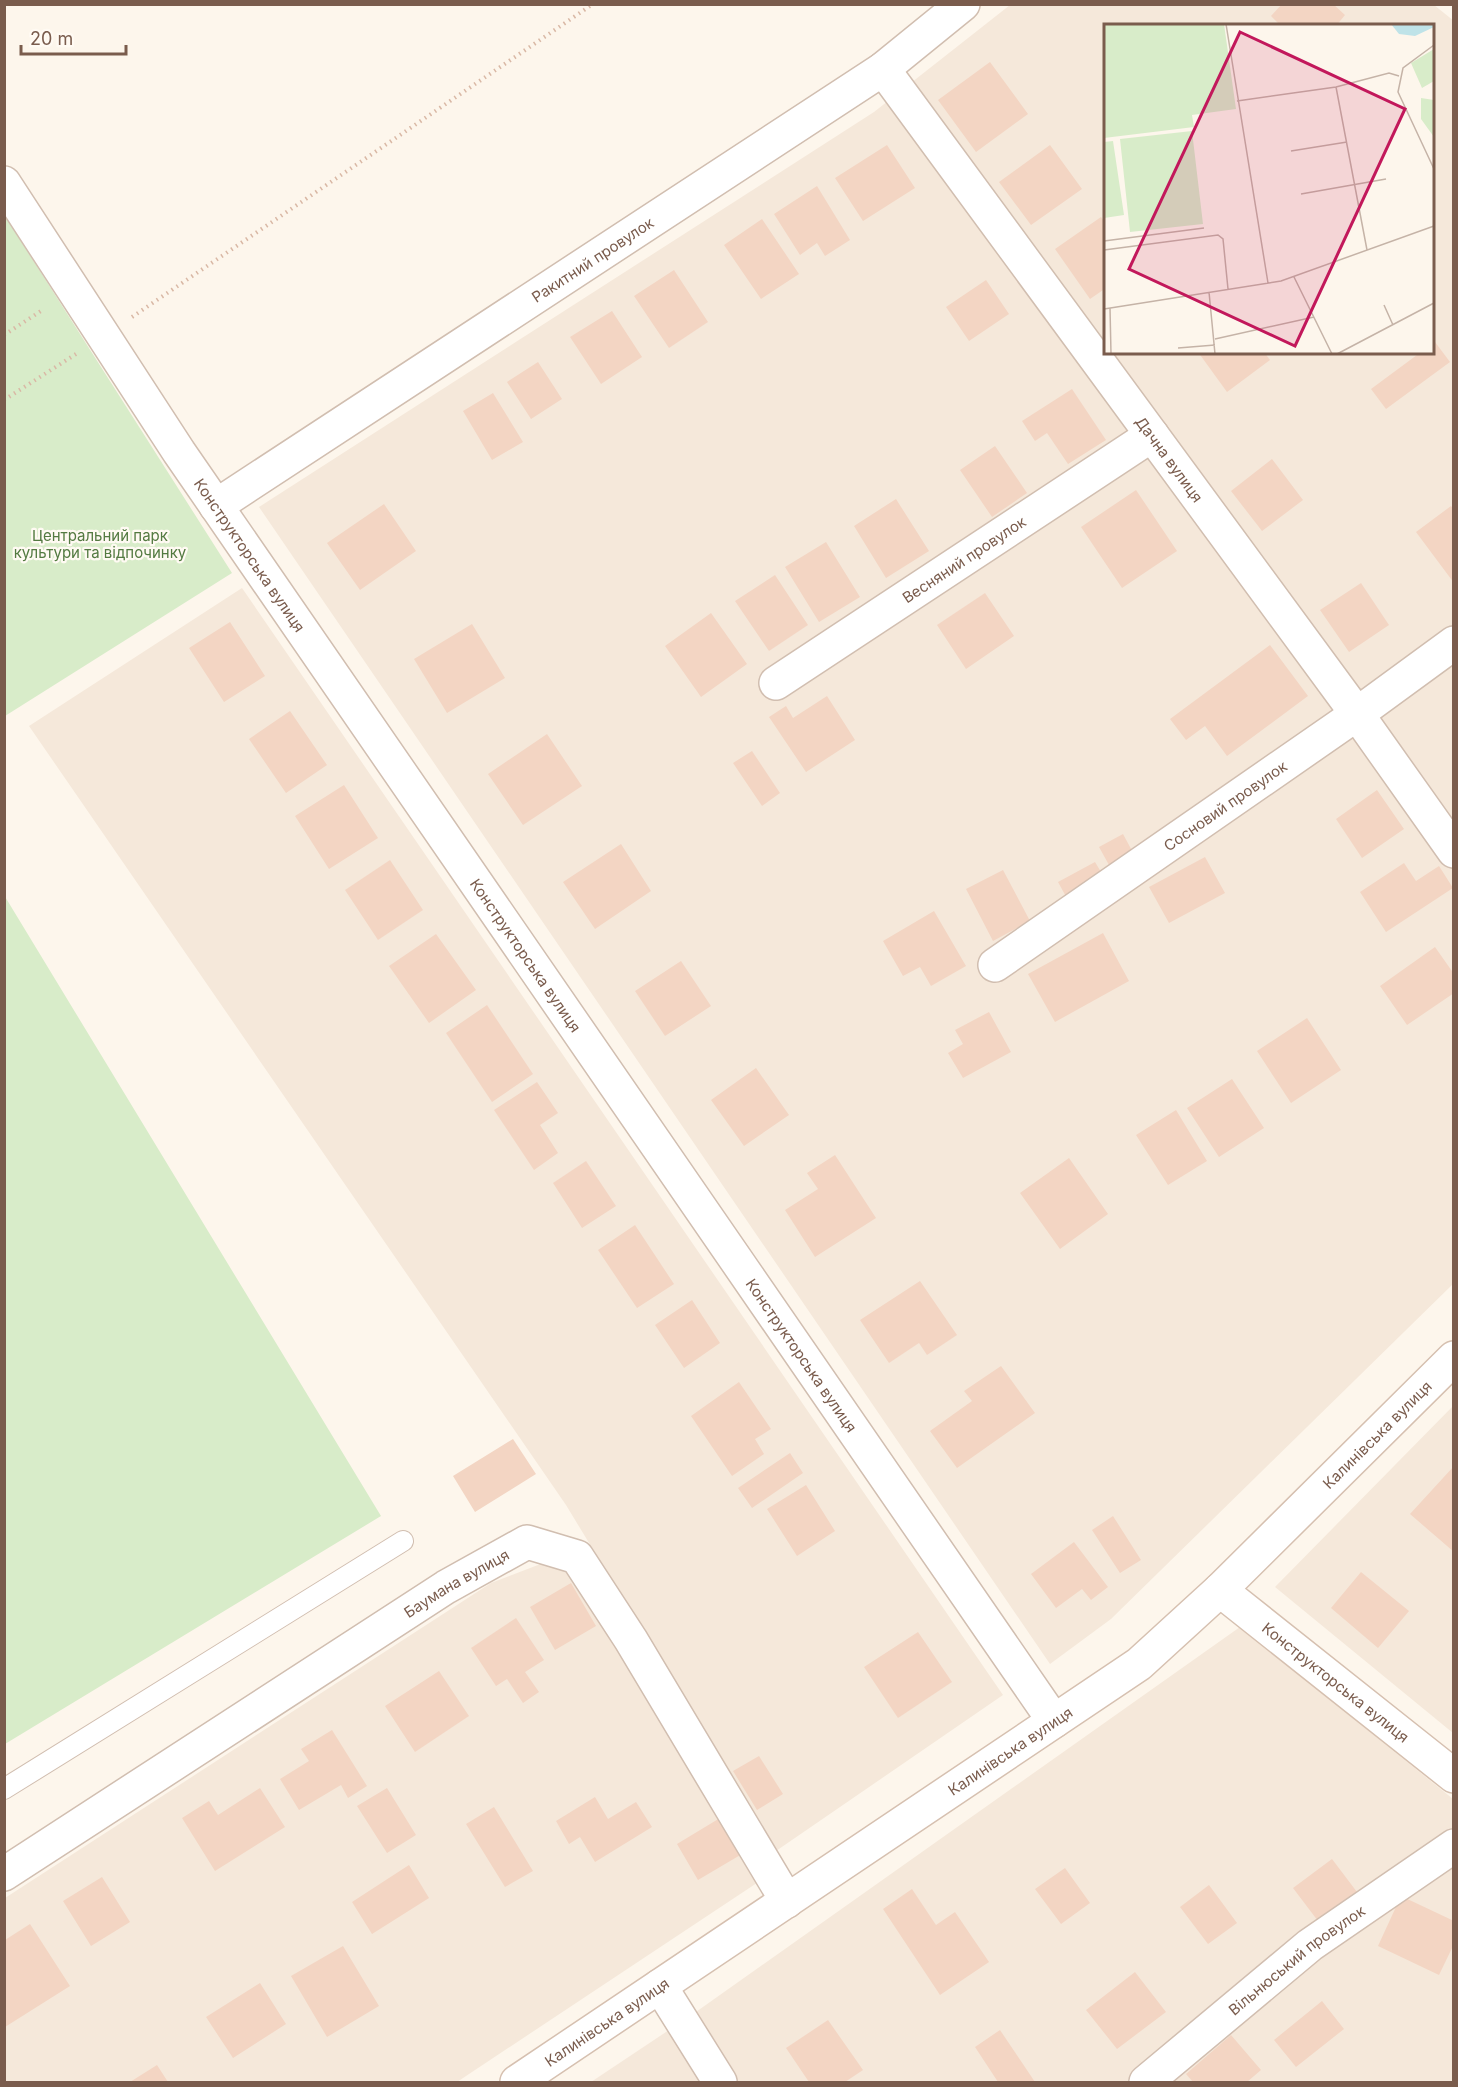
<svg xmlns="http://www.w3.org/2000/svg" width="1458" height="2087" viewBox="0 0 1458 2087" font-family="Inter,sans-serif">
<rect width="100%" height="100%" fill="#fdf6ec"/>
<path fill="#f5e8da" fill-rule="evenodd" d="M1010 5H1434L1454 21 1453 1284 1111 1619 1050 1664 259 507 874 112ZM1106 26H1432V352H1106Z
M242 588 1003 1695 776 1851 566 1505 29 726Z
M1453 1406V1733L1275 1587Z
M551 1560 580 1573 766 1877 457 2082H5V1898L491 1583Z
M1240 1627 1453 1799V2082H726L686 2019Z
M672 2028 706 2082H591Z"/>
<path fill="#d8ecc9" d="M5 216 232 573 5 716H4Z
M4 895 381 1516 5 1744H4Z"/>
<path fill="#f3d5c3" d="M1282 4H1333L1345 15 1336 26H1281L1271 16Z
M990 62 1028 114 976 152 938 100Z
M887 145 915 188 863 221 835 178Z
M1050 145 1082 189 1031 225 999 182Z
M817 186 850 240 825 256 817 243 800 255 774 214Z
M1101 217 1106 223V288L1090 299 1055 249Z
M762 219 799 274 761 299 724 245Z
M674 270 708 322 669 348 634 296Z
M986 280 1009 314 969 341 946 307Z
M612 311 642 357 601 384 570 337Z
M1435 342 1450 362 1386 409 1371 389 1421 352H1432V344Z
M1198 352H1264L1270 360 1227 392Z
M538 362 562 399 531 419 507 382Z
M1072 389 1106 440 1068 464 1047 433 1035 441 1022 421Z
M493 393 523 442 492 460 463 411Z
M995 446 1027 493 992 517 960 470Z
M1272 459 1303 500 1262 531 1231 491Z
M1136 490 1177 551 1122 588 1081 527Z
M896 499 929 551 886 578 854 526Z
M384 504 416 551 360 590 327 543Z
M1451 506 1454 510V583L1416 532Z
M826 542 860 597 819 622 785 567Z
M775 575 808 625 769 651 735 601Z
M1361 583 1389 625 1349 652 1320 610Z
M985 593 1014 636 966 669 937 625Z
M711 613 747 664 701 697 665 646Z
M230 622 265 676 224 702 189 648Z
M472 624 505 678 447 713 414 659Z
M1270 645 1308 696 1227 756 1205 726 1186 740 1170 719Z
M827 696 855 740 806 772 769 717 786 706 793 718Z
M290 711 327 765 286 793 249 739Z
M547 734 582 786 523 825 488 774Z
M752 751 780 793 762 806 733 763Z
M344 785 378 838 329 869 295 816Z
M1377 790 1404 829 1362 858 1336 819Z
M1123 834 1137 860 1114 874 1099 847Z
M621 844 651 891 595 929 563 882Z
M1205 857 1225 893 1169 923 1149 887Z
M390 860 423 910 378 940 345 890Z
M1095 862 1107 882 1069 902 1058 882Z
M1404 863 1416 881 1439 866 1453 888 1386 932 1360 892Z
M1003 870 1030 921 993 941 966 889Z
M934 911 966 966 931 986 920 967 903 976 883 941Z
M1103 933 1129 981 1055 1022 1028 974Z
M436 934 476 990 429 1023 389 966Z
M1435 947 1454 974V993L1407 1025 1380 986Z
M681 961 711 1006 665 1036 635 991Z
M487 1005 533 1074 492 1102 446 1033Z
M989 1012 1011 1052 963 1078 948 1053 963 1044 955 1030Z
M1307 1018 1341 1070 1291 1103 1257 1051Z
M756 1068 789 1115 744 1146 711 1100Z
M1232 1079 1264 1128 1219 1157 1187 1108Z
M537 1082 558 1113 540 1125 558 1153 534 1170 494 1110Z
M1176 1110 1207 1161 1168 1185 1136 1135Z
M835 1155 876 1218 815 1257 785 1210 818 1189 807 1173Z
M1069 1158 1108 1214 1060 1249 1020 1193Z
M586 1161 616 1206 582 1228 553 1183Z
M635 1225 674 1284 637 1308 598 1250Z
M920 1281 957 1335 927 1355 919 1343 889 1363 860 1320Z
M692 1300 720 1343 684 1368 655 1325Z
M1001 1366 1035 1413 957 1468 930 1431 972 1401 964 1391Z
M739 1382 771 1429 755 1439 764 1454 732 1476 691 1416Z
M513 1439 536 1474 475 1512 453 1476Z
M790 1453 803 1473 752 1508 738 1488Z
M1454 1466V1552L1410 1514Z
M806 1485 835 1531 797 1556 767 1509Z
M1113 1516 1141 1560 1120 1573 1092 1530Z
M1074 1542 1108 1587 1091 1600 1082 1589 1056 1608 1031 1574Z
M1361 1572 1409 1611 1378 1648 1331 1608Z
M571 1583 596 1626 555 1650 530 1607Z
M516 1618 544 1660 525 1672 539 1692 523 1703 507 1679 496 1686 471 1648Z
M918 1632 952 1682 898 1718 864 1667Z
M439 1671 469 1716 415 1752 385 1706Z
M332 1730 367 1786 348 1798 341 1785 299 1810 280 1779 309 1761 301 1749Z
M759 1756 783 1794 757 1810 733 1771Z
M260 1788 285 1827 215 1871 182 1818 209 1801 218 1815Z
M387 1788 416 1835 387 1853 357 1806Z
M595 1797 608 1819 636 1802 652 1827 595 1862 580 1837 569 1844 556 1821Z
M494 1807 533 1871 505 1887 466 1824Z
M720 1818 742 1854 698 1880 677 1844Z
M1332 1859 1357 1892 1318 1921 1293 1888Z
M409 1865 429 1898 372 1934 352 1902Z
M1065 1868 1090 1903 1061 1924 1035 1889Z
M102 1877 130 1922 91 1946 63 1901Z
M1209 1885 1237 1923 1208 1944 1180 1907Z
M912 1889 936 1925 955 1912 989 1962 940 1995 883 1909Z
M1401 1896 1454 1921V1944L1439 1975 1378 1946Z
M30 1924 70 1986 5 2027V1940Z
M343 1946 379 2006 327 2037 291 1976Z
M1135 1972 1166 2012 1117 2049 1086 2010Z
M260 1983 286 2024 233 2058 206 2017Z
M1322 2001 1344 2029 1296 2067 1274 2040Z
M828 2020 863 2070 845 2082H809L786 2048Z
M1000 2030 1035 2082H998L975 2047Z
M1231 2035 1261 2070 1247 2082H1193L1186 2074Z
M157 2065 168 2082H130Z"/>
<g fill="none" stroke-linecap="round" stroke-linejoin="round">
<defs>
<path id="lane" d="M4 1789 403 1541"/>
<g id="street">
<path id="s1" d="M883 69 1357 714 1454 851"/>
<path id="s2" d="M4 183 179 452 1054 1721"/>
<path id="s3" d="M216 506 883 69 963 4"/>
<path id="s4" d="M776 683 1152 435"/>
<path id="s5" d="M995 965 1357 714 1454 643"/>
<path id="s6" d="M4 1874 446 1587 527 1542 577 1557 631 1640 787 1901"/>
<path d="M660 1986 720 2082"/>
<path id="s7" d="M1146 2082 1310 1945 1454 1846"/>
</g>
<g id="secondary">
<path id="s8" d="M1220 1590 1454 1776"/>
<path id="s9" d="M517 2082 1139 1664 1220 1590 1454 1358"/>
</g>
</defs>
<use href="#lane" stroke="#d1beb0" stroke-width="22"/>
<use href="#street" stroke="#d1beb0" stroke-width="36"/>
<use href="#secondary" stroke="#d6c0b0" stroke-width="36"/>
<path stroke="#d9b8a5" stroke-width="4" stroke-dasharray="1.5 4.5" stroke-linecap="butt" d="M132 317 593 4
M4 335 44 309
M4 400 76 354"/>
<use href="#lane" stroke="#fff" stroke-width="20"/>
<use href="#street" stroke="#fff" stroke-width="33"/>
<use href="#secondary" stroke="#fff" stroke-width="33"/>
</g>
<g text-anchor="middle" dominant-baseline="central" stroke-width="4.5" stroke-linejoin="round" paint-order="stroke">
<g font-size="15" fill="#7a5c4d" stroke="#fffaf3">
<text stroke="none"><textPath href="#s3" startOffset="450">Ракитний провулок</textPath></text>
<text stroke="none"><textPath href="#s1" startOffset="484">Дачна вулиця</textPath></text>
<text stroke="none"><textPath href="#s2" startOffset="446">Конструкторська вулиця</textPath></text>
<text stroke="none"><textPath href="#s4" startOffset="225">Весняний провулок</textPath></text>
<text stroke="none"><textPath href="#s5" startOffset="280">Сосновий провулок</textPath></text>
<text stroke="none"><textPath href="#s2" startOffset="932">Конструкторська вулиця</textPath></text>
<text stroke="none"><textPath href="#s2" startOffset="1418">Конструкторська вулиця</textPath></text>
<text stroke="none"><textPath href="#s9" startOffset="1080">Калинівська вулиця</textPath></text>
<text stroke="none"><textPath href="#s6" startOffset="538">Баумана вулиця</textPath></text>
<text stroke="none"><textPath href="#s8" startOffset="148">Конструкторська вулиця</textPath></text>
<text stroke="none"><textPath href="#s9" startOffset="594">Калинівська вулиця</textPath></text>
<text stroke="none"><textPath href="#s7" startOffset="194">Вільнюський провулок</textPath></text>
<text stroke="none"><textPath href="#s9" startOffset="108">Калинівська вулиця</textPath></text>
</g>
<g font-size="15" fill="#537a41" stroke="#fffaf3">
<text x="100" y="535">Центральний парк<tspan x="100" dy="17">культури та відпочинку</tspan></text>
</g>
</g>
<g transform="translate(1104 24)">
<rect width="330" height="330" fill="#fdf6ec"/>
<path d="M0 0H120L132 85 88 91 90 103 0 114ZM330 25V57L318 64 307 39ZM317 74 330 76V113L317 95ZM88 107 99 200 26 208 16 115ZM9 117 20 191 0 194V118Z" fill="#d8ecc9"/>
<path d="M287 0H330V3L311 12 295 10Z" fill="#bfe3e8"/>
<path fill="none" stroke="#c5b3a7" stroke-width="1.5" d="M122 0 164 259M330 21 299 44 294 68 330 145M232 63 263 226M133 77 232 63 285 49 295 52M187 127 243 118M197 170 282 155M0 217 100 204M0 226 114 211 119 215 124 265M190 253 228 330M105 268 111 330M280 281 289 301M6 284 7 330M0 285 177 257 330 202M111 315 210 293M74 324 111 321M233 330 330 279"/>
<path fill="#c2185b" fill-opacity="0.15" stroke="#c2185b" stroke-width="3" d="M136 8 301 85 191 322 25 245Z"/>
<rect width="330" height="330" fill="none" stroke="#7a5c4d" stroke-width="3"/>
</g>
<rect width="1458" height="2087" fill="none" stroke="#7a5c4d" stroke-width="12"/>
<path d="M21 45v9h105v-9" fill="none" stroke="#7a5c4d" stroke-width="3"/>
<text x="30" y="45" font-size="18" fill="#7a5c4d" stroke="#fffaf3" stroke-width="4.5" paint-order="stroke">20 m</text>
</svg>
